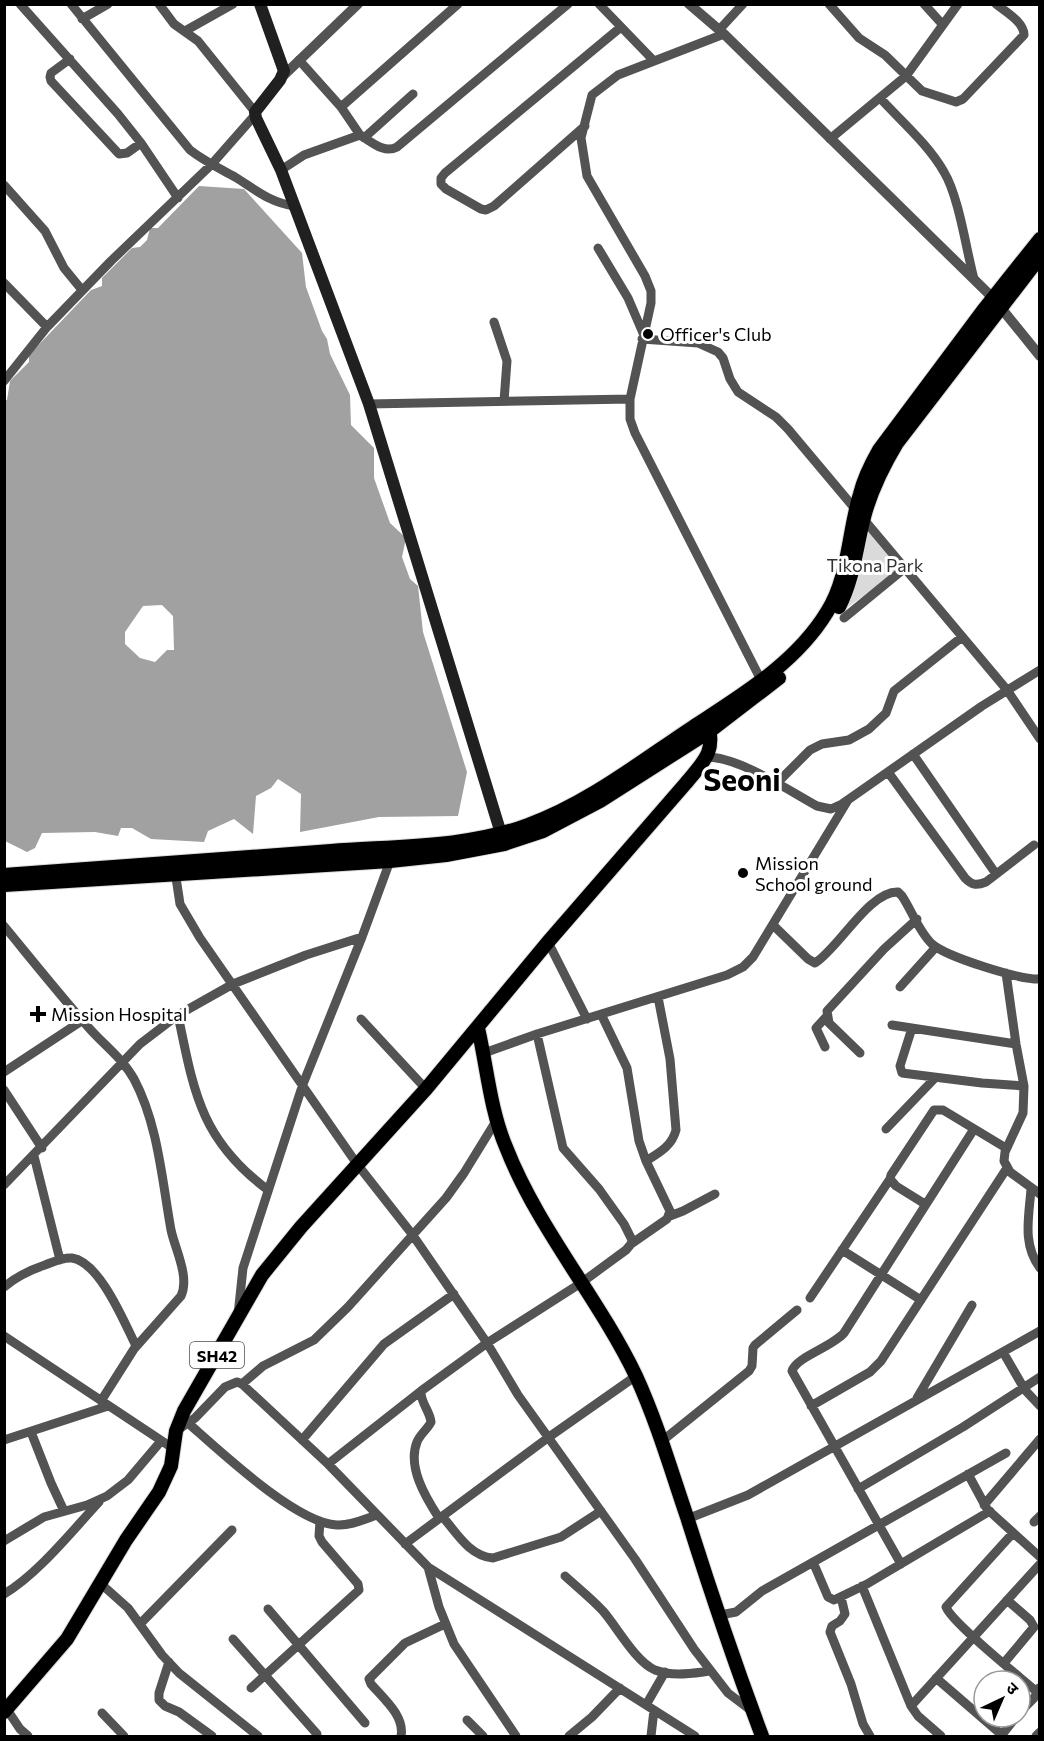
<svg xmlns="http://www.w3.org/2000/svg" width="1044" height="1741" viewBox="0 0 1044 1741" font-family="Commissioner,'Noto Sans Devanagari',sans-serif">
<rect width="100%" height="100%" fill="#fff"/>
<path fill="#dadada" d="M865 523 902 568 841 612Z"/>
<path fill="#a1a1a1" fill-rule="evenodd" d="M199 186 244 189 302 253 306 287 322 331 327 339 330 354 350 395 351 425 374 448V478L390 523 406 538 402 557 410 579 418 586 423 632 467 772 458 816 379 817 300 832 301 794 278 779 271 788 256 796 253 834 234 819 208 831 204 842 151 839 132 828H121L118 836 95 832 42 833 35 848 27 852 5 841 4 400H7L10 381 29 362V355L91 290 102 286V278L132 248 140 247 147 240 150 228H158ZM162 605 173 616 174 650H167L155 662 140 658 125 644V632L143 606Z"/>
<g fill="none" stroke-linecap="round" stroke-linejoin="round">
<defs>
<path id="primary" d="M839 607C853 580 856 550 863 521 870 492 882 468 897 443L1040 257
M4 875C113 867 222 859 331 851 396 846 466 848 528 825 588 803 640 762 693 727 742 695 796 663 827 612 849 577 848 533 860 494 864 478 871 464 879 450L985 308 1040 239
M4 885 390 861 446 855 504 844 543 831 600 801 710 731 779 678
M478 1028C487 1067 490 1109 506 1147 538 1229 598 1297 636 1376 657 1422 671 1470 687 1517 710 1590 735 1664 762 1736
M4 1712 67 1639 126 1540 159 1492 171 1466 176 1431 184 1411 262 1275 301 1227 426 1089 548 942 686 783C703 762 716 753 708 723"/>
</defs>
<use href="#primary" stroke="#dbdbdb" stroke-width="16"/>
<path stroke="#535353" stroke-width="9" d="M20 4 118 114 141 143 178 198
M71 4 190 150C204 161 219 168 235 177 256 190 269 202 294 206
M159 4 174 24 198 41 255 112
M599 4 654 61
M829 4 859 38 885 55 922 91 956 102 963 99 1024 35C1024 22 1006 12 996 4
M924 4 943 25
M82 19 108 4
M719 30 743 4
M185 31 233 4
M724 34 618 75 592 95 581 138 587 176 645 276 651 291V303L630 399V419L635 433 763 684
M70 59 51 73 50 77 51 81 119 154 127 153 141 143
M299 60 341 107 360 135
M880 98C900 120 929 145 944 172 959 197 966 249 974 279
M341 107 458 4
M585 126 494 206 486 210 481 209 446 189 441 184V178L445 173 621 27
M364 138 413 94
M830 139 906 76 958 4
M281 170 304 155 360 135C372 142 384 154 397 147L568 4
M4 185 45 231 64 268 82 290
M598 248 628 298 643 333
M4 283 47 327
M494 322 507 361 504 401
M642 339 698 343 718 352 723 358 730 379 738 392 776 417 788 429 1007 690 1040 739
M4 381 47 327 111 261 211 165 255 115
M369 404 630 399
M844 618 905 568
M913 754 996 874
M707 757C739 757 788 790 817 806L831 809 842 804 982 706 1040 670
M888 772 965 878C972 885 976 886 986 882L1034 845
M776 784 810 750 822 744 849 740 869 729 886 713 894 691 962 637
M175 871 180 904 200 938 357 1164 412 1234 487 1343 518 1395 635 1559 694 1649 728 1693 753 1712
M773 925 808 959 815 963C839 948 869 891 898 892L902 896C912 911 919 932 932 944 947 957 1020 980 1040 979
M4 926C32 960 60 995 89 1028 104 1045 123 1059 134 1079 158 1124 162 1180 171 1230 175 1249 190 1277 181 1296L134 1349 101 1401
M548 942 587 1019
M1006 973 1016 1044 1024 1086 1023 1113 1005 1152 1004 1161 1010 1172 1040 1194
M900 987 936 947
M601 1014 627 1068 639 1141 646 1161 670 1211 667 1219 631 1244
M178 1015C194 1093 201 1140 268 1190
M361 1019 426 1089
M892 1025 1016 1044
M912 1028 900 1066 902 1073 982 1083 1024 1086
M825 1047 816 1028 827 1016
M484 1053 537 1034 727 975 743 967 753 957 848 800
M860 1053 829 1023 827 1011 884 949 917 919
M4 1072 83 1020
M4 1090 42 1148
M886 1129 935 1078
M34 1156 60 1260
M646 1161C659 1153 672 1146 676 1130L670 1059 658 997
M4 1185 140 1044 178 1015 233 984 306 955 362 937
M1031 1189C1029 1217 1022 1244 1040 1268
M925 1204 896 1186 890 1179 891 1175 934 1110H943L1006 1148
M670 1216 683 1211 715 1194
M842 1250 921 1300
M4 1287C17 1276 30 1270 45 1265 53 1262 63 1257 72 1258 100 1262 125 1324 136 1346
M810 1298 890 1179
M238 1315 243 1268 303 1084 362 937 390 861
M4 1336 174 1449
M1003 1352 1025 1390 1040 1406
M242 1384 263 1366 314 1340 348 1307 446 1198 464 1173 496 1121
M917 1398 972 1305
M811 1406 870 1372 881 1361 1007 1168
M188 1423C220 1451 296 1523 337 1525 350 1526 365 1519 377 1515
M176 1431 195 1418 225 1387 237 1382 242 1384 328 1464 428 1567 695 1736
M31 1432 51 1483 64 1511
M4 1440 108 1406
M302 1440 384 1344 454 1294
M662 1441 749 1371 752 1366 753 1348 755 1345 797 1310
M328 1464 421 1391
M968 1474 987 1509 1040 1557
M858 1489 963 1427 1040 1377
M984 1505 1040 1439
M442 1516C456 1532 469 1556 493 1558L561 1537 601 1511
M439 1518C426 1498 407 1467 417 1442 420 1434 427 1430 431 1422 430 1411 420 1402 421 1391L487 1343 581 1283 626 1250 631 1244 632 1240 624 1224 599 1189 563 1148 537 1034
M687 1519 748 1495 1040 1331
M1034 1522 1040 1516
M1013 1533 946 1607C952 1623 1020 1677 1037 1692
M4 1541 44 1517 87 1505 107 1496 128 1480 161 1441
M405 1544 549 1437 636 1376
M813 1562 828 1597 834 1600 867 1584 990 1511
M901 1564 792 1371C796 1357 832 1347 844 1333L974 1129
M428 1567 439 1607 454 1644 516 1736
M565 1576C577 1587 591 1598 603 1611 617 1627 635 1661 655 1670 673 1677 693 1673 711 1671
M100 1583 128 1608 162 1655 179 1673 258 1736
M862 1586 911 1706 918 1716 941 1736
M4 1594C37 1575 73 1530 99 1502
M841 1597 845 1614 840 1621 832 1626 830 1632 851 1684 863 1724 870 1736
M268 1609 365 1723
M720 1615 736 1612 762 1591 1006 1453
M140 1624 232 1530
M233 1639 317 1734
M169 1662 159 1693V1700L165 1706 179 1712 212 1736
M1004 1663 1034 1627 1030 1620 1007 1600
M936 1678 1002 1735
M251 1688 359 1590 358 1584 322 1542 319 1536 320 1521
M4 1705 20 1729 28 1736
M646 1705 665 1672
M911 1706 1040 1564
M1020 1712 1034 1698 1039 1688
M102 1713 124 1736
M467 1720 483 1736
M401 1736C405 1716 383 1698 371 1684L369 1679 405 1643 445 1624
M569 1736 592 1717 620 1688
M651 1736 654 1710
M1001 1736 1016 1717
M1036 1736 1040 1732"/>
<path stroke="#535353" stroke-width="10" d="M689 4 724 34 993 298 1040 356
M283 76 358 4"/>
<path stroke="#202020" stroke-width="12" d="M260 4 284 71 280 80 255 112 256 118 281 170 369 404 503 840"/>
<use href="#primary" stroke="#000" stroke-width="14"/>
</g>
<g fill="#000" stroke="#fff" stroke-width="2">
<circle cx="648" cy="334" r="6"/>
<circle cx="743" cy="873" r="6"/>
<path d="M35 1005h6v6h6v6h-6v6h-6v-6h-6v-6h6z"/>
</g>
<g text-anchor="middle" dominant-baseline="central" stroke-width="6" stroke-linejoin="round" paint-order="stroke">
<rect fill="#fff" stroke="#4c4c4c" stroke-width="1.5" x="190" y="1342" width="54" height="26" rx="4.5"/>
<g font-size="16" font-weight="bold" fill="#000">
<text x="217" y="1355">SH42</text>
</g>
<g font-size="18" fill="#000" stroke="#fff" text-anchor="start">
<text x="660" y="334">Officer's Club</text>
<text x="755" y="863">Mission<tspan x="755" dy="21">School ground</tspan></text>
<text x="51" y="1014">Mission Hospital</text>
</g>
<g font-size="18" fill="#313131" stroke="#fff">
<text x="875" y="565">Tikona Park</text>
</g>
<g font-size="30" font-weight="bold" fill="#000" stroke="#fff">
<text x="742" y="778">Seoni</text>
</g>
</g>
<rect width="1044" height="1741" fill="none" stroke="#000000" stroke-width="12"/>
<g transform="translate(1002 1699) rotate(44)"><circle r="28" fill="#ffffff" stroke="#999999" stroke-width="1.5"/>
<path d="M0-4.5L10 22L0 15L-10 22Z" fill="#000000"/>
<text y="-9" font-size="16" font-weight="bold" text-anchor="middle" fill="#000000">उ</text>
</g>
</svg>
